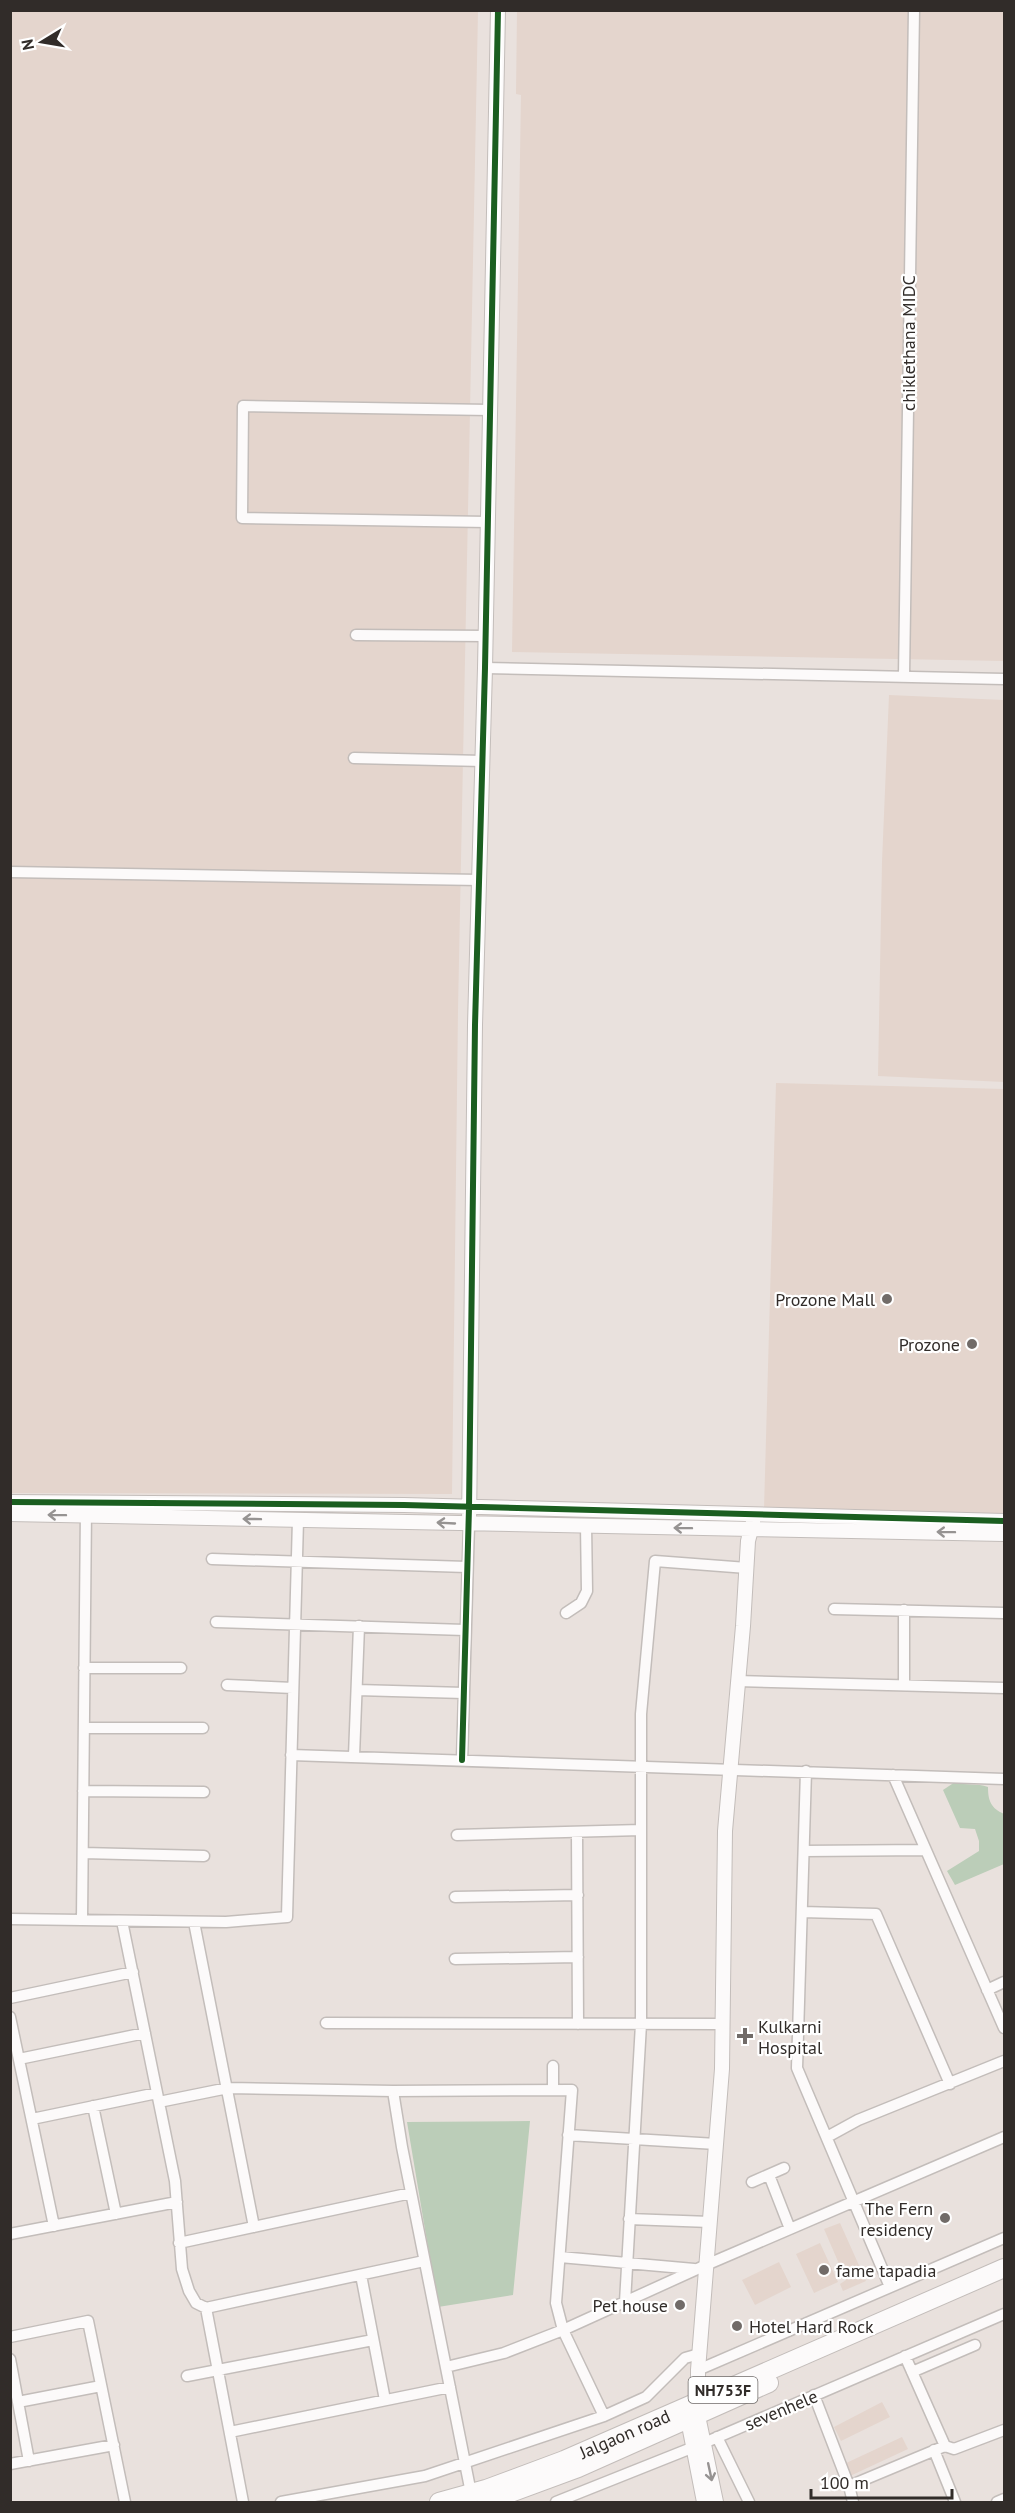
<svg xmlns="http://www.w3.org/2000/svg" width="1015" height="2513" viewBox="0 0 1015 2513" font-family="'PT Sans',sans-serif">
<rect width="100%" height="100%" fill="#e9e1dd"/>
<path fill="#e4d5cd" d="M11 11H478L458 1010 452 1494 11 1493Z
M517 11H1004V661L512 652 521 95 516 94Z
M889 695 1004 700V1082L878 1076 882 862Z
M776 1083 1004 1089V1515L764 1509Z
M840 2223 866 2281 843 2291 840 2284 846 2280 824 2229Z
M820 2243 838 2282 814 2293 796 2254Z
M779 2262 791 2287 755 2305 742 2280Z
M882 2402 890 2417 841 2441 834 2427Z
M902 2437 908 2449 850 2476 844 2464Z"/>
<path fill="#bbcdb8" d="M955 1782C966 1786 977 1783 988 1787 988 1801 991 1808 1004 1814V1864L955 1885 947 1871 979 1851V1841L975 1829 960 1828 943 1790Z
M530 2121 513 2295 438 2307 407 2122Z"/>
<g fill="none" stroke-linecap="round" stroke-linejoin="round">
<defs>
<path id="street" d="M488 522 242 518 243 406 490 410
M356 635 486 636
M485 668 1004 679
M904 676 914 10
M354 758 483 761
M10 872 480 880
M212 1559 467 1567
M834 1609 1004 1613
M904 1610V1685
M566 1613 581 1603 587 1591 586 1525
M216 1622 465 1630
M84 1668H181
M737 1681 1004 1688
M227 1685 293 1688
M357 1690 464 1693
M84 1728H203
M291 1755 1004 1779
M354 1756 359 1626
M462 1760 469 1524
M806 1771 797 2068 890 2287
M893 1775 1004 2028
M83 1791 204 1792
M577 1832 578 2024
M457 1835 641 1830
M804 1851 926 1850
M83 1853 204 1856
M455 1897 578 1895
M802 1912 876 1914 950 2084
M10 1919 226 1922 287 1917 298 1520
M82 1920 86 1509
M122 1921 175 2181 182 2269 189 2291 196 2303 206 2308 243 2502
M194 1922 254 2227
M455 1959 578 1957
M987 1990 1004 1982
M10 1998 133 1972
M10 2017 54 2226
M326 2023 722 2024
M19 2059 145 2033
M553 2090V2066
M393 2091 402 2147 471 2493
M159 2102 228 2088 393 2091 572 2090 556 2303 563 2330 604 2416
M93 2106 116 2214
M32 2119 157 2093
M568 2135 716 2144
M827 2137 858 2120 1004 2061
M769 2175 790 2229
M752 2182 784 2168
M629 2219 710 2222
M10 2234 177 2202
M179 2243 411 2193
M560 2257 694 2269
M361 2275 385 2400
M625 2302 641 2024V1714L655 1561 747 1568
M206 2308 424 2261
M10 2337 88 2321 125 2502
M10 2359 29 2461
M446 2367 504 2353 563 2330 706 2265 1004 2137
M698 2370 1004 2238
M912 2372 975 2345
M187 2376 373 2340
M814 2395 849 2486
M18 2402 101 2386
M230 2432 450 2387
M717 2437 749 2502
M945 2446 954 2449 1004 2430
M934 2450 955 2502
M10 2464 114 2445
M281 2502 425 2476 604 2416 646 2397 685 2358 699 2354
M556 2502 704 2443 1004 2314
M853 2502 849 2486 945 2446 905 2356
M997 2502 1004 2499"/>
<path id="secondary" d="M10 1502 404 1505 1004 1521
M10 1514 1004 1534
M469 1524 475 1025 485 668 498 10
M693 2411 688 2420 704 2502
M716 2502 698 2416V2370L722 2069 725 1831 743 1626 748 1541 753 1522"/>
<g id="highway">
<path id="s1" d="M439 2502 486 2489 564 2460 1004 2268"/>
<path d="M486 2502 578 2468 769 2383"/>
</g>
</defs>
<use href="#street" stroke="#c3bdba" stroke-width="13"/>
<use href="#secondary" stroke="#c3bdba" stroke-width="16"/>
<use href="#highway" stroke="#c3bdba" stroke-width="20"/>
<use href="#street" stroke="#fcfafa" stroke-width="10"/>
<use href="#secondary" stroke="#fcfafa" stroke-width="14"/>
<use href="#highway" stroke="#fcfafa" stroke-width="18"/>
<defs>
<path id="cycleway" d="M10 1502 404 1505 1004 1521
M462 1760 469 1508 475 1025 485 668 498 10"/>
</defs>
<use href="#cycleway" stroke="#fff" stroke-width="10"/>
<use href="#cycleway" stroke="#1b5e20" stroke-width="6"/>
</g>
<defs><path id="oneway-shaft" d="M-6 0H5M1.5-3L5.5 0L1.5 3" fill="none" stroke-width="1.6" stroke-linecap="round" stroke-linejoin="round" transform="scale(1.5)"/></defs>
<g stroke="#969392">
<use href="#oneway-shaft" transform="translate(57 1515) rotate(-179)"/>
<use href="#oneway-shaft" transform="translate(252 1519) rotate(-179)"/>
<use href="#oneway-shaft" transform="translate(446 1523) rotate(-177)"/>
<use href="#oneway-shaft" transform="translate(683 1528) rotate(-179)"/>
<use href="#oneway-shaft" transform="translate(946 1532) rotate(-179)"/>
<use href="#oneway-shaft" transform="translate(710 2472) rotate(78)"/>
</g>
<g fill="#716b68" stroke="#fff" stroke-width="2">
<circle cx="887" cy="1299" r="6"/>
<circle cx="972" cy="1344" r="6"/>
<path d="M742 2027h6v6h6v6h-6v6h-6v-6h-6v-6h6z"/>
<circle cx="945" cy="2218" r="6"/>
<circle cx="824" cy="2270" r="6"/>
<circle cx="680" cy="2305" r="6"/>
<circle cx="737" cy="2326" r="6"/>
</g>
<g text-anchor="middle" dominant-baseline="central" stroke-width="4.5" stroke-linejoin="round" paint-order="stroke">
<rect fill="#fff" stroke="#6f6b69" stroke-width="1.5" x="688.5" y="2377" width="69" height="26" rx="4.5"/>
<g font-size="16" font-weight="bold" fill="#312c29">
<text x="723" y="2390">NH753F</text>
</g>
<g font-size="18" fill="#312c29" stroke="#fff">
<text transform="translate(908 343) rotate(-90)">chiklethana MIDC</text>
<text transform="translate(781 2410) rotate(-23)">sevenhele</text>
<text stroke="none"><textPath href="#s1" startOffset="198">Jalgaon road</textPath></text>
</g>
<g font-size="18" fill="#312c29" stroke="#fff" text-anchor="end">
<text x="875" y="1299">Prozone Mall</text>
<text x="960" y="1344">Prozone</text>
<text x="758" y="2026" text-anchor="start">Kulkarni<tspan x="758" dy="21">Hospital</tspan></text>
<text x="933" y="2208">The Fern<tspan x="933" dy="21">residency</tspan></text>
<text x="836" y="2270" text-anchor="start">fame tapadia</text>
<text x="668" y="2305">Pet house</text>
<text x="749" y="2326" text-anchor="start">Hotel Hard Rock</text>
</g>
</g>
<rect width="1015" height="2513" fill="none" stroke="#312c29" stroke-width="24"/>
<g transform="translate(42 42) rotate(259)" stroke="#ffffff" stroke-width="4.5" paint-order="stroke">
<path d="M0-4.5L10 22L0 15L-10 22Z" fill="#312c29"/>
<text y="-9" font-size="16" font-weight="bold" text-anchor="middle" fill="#312c29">N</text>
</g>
<path d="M811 2489v9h141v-9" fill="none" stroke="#312c29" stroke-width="3"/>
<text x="820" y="2489" font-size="18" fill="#312c29" stroke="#ffffff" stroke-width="4.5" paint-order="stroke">100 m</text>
</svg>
